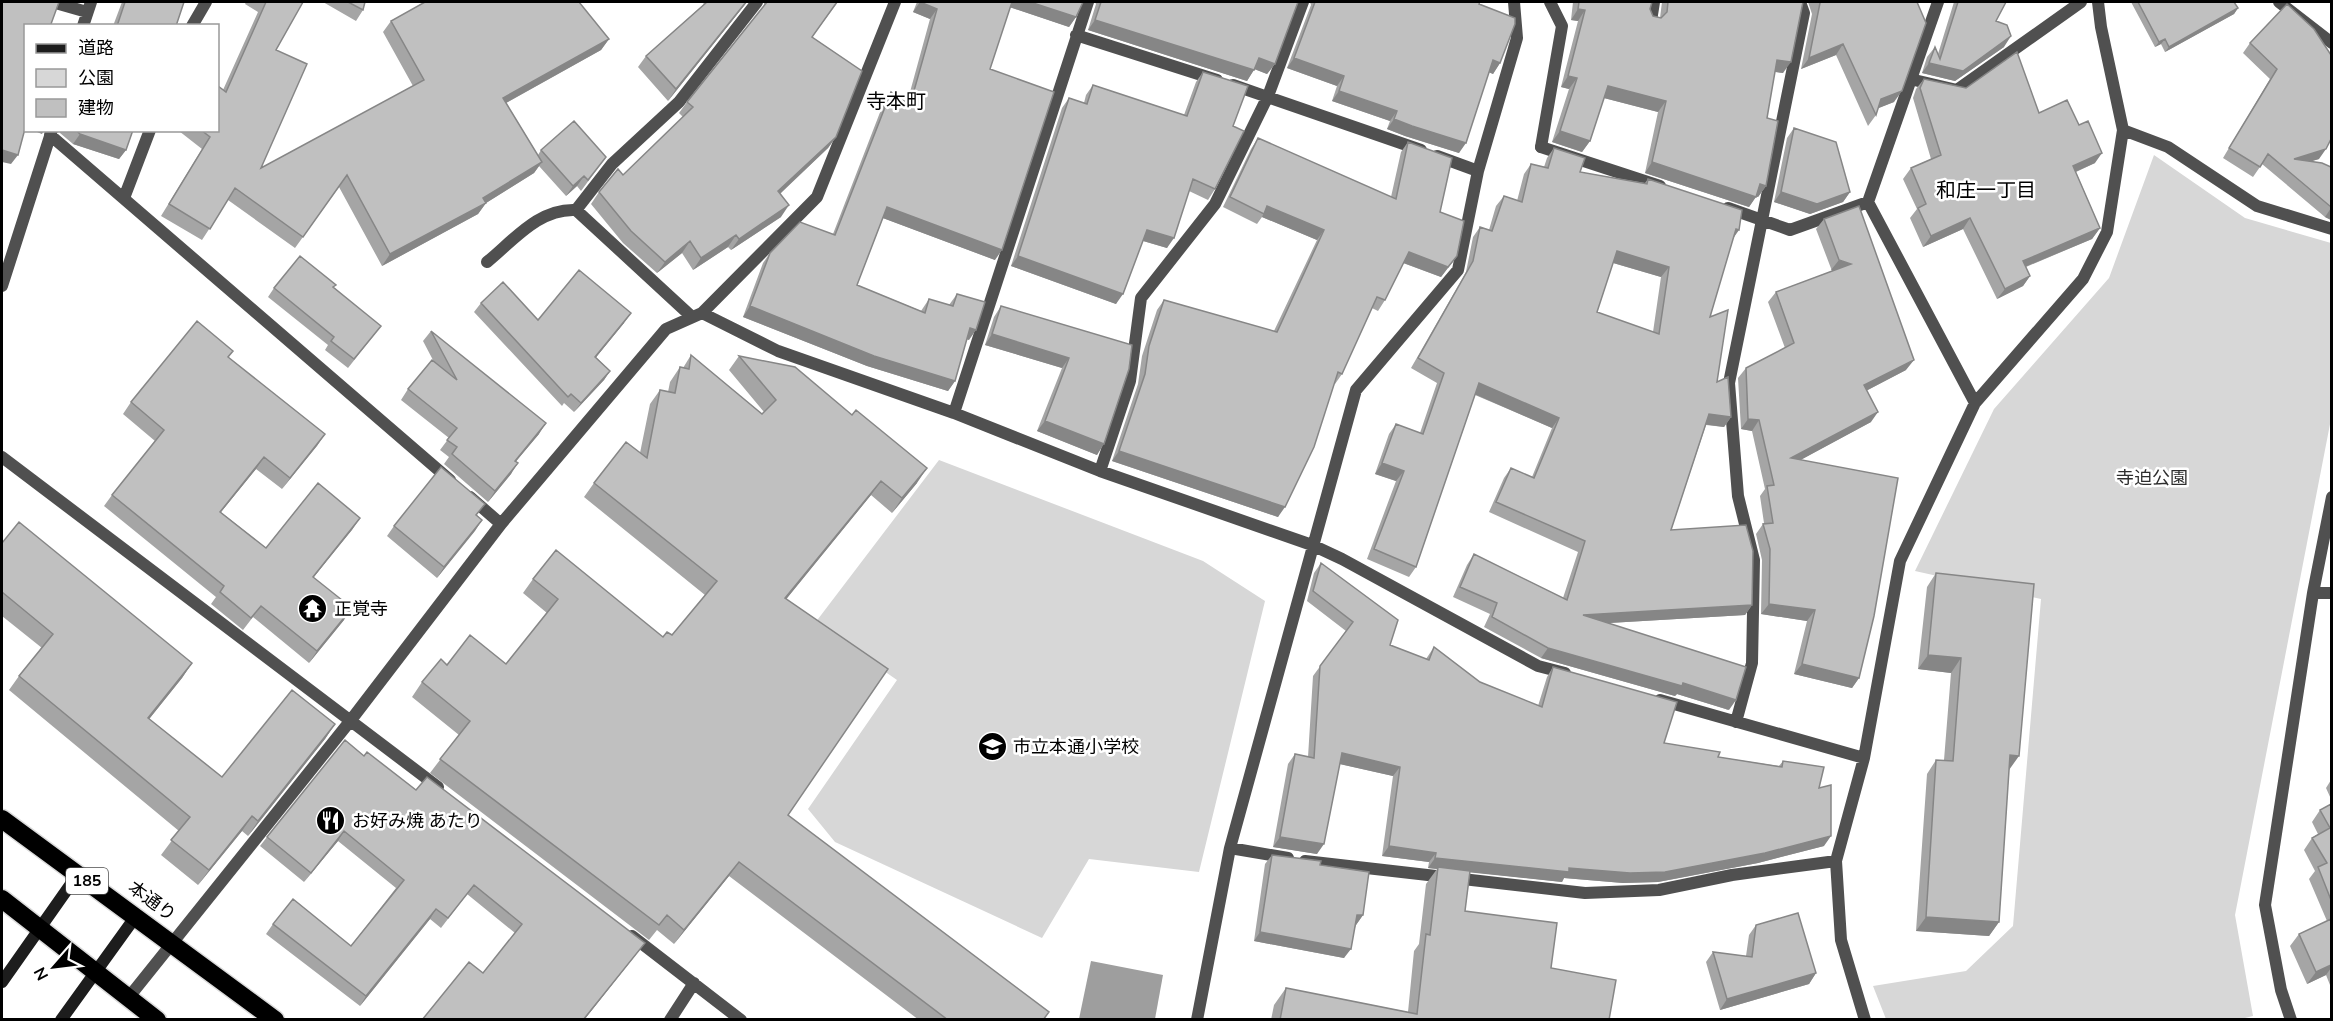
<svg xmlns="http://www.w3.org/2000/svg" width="2333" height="1021" viewBox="0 0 2333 1021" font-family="'Nunito Sans','Noto Sans JP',sans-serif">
<rect width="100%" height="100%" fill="#fff"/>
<path fill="#d7d7d7" d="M2154 155 2245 218 2331 243V419L2235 915 2253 1016 2237 1020 1886 1019 1873 986 1966 971 2013 926 2041 599 1915 571 1994 409 2109 278Z
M939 460 1203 561 1265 601 1199 872 1089 859 1042 938 835 842 808 809 897 680 815 623Z"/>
<path fill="#9e9e9e" d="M1091 961 1163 975 1155 1019H1079Z"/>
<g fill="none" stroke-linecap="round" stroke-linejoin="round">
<defs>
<path id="highway" d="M2 819 275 1020
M2 899 157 1020"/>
</defs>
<use href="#highway" stroke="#dbdbdb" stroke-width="21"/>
<path stroke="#505050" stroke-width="12" d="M1910 79 1957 90 2081 2
M1541 147 1562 26 1550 2"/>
<path stroke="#505050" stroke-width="12" d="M52 2 87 12
M1938 2 1868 202 1975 403
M2279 2 2332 43
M1651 21 1654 2
M83 26 91 2
M192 26 206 2
M1076 35 1217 80
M1233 85 1421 150
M2123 130 2168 147 2257 206 2332 229
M50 135 450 480
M1541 147 1660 186
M1437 156 1478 171
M124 198 150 130
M1728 208 1790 230 1868 202
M576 210 692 317
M487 262C514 240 539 208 576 210L612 164 679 102 757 2
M2 286 52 130
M702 313 817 197 895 2
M954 413 1088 2
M2 457 438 787
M1100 471 1130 381 1141 298 1215 204 1268 96 1303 2
M470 497 501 524
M2313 593H2332
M1660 700 1864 758
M1736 722 1752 663 1754 560 1738 496 1729 383 1804 13 1800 2
M1230 848 1288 858
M1305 861 1585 893 1659 890 1732 875 1836 861
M632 936 741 1020
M129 997 351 720 501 524 666 329 702 313 778 351 954 413 1100 471 1312 545 1342 559 1538 666 1565 673
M670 1020 694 983
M1197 1020 1230 848 1356 390 1458 270 1478 171 1517 38 1514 2
M1865 1020 1841 940 1836 861 1864 758 1900 561 1975 403 2083 279 2107 232 2123 130 2101 27 2098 2
M2291 1020 2281 990 2265 905 2313 593 2332 497"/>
<path stroke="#1d1d1d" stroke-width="12" d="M2 982 78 874
M61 1020 136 916"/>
<use href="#highway" stroke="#000" stroke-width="18"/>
</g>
<path fill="#a5a5a5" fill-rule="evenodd" d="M122 2H184L176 26H113Z
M246 2H303L276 50 261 168 413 86 383 32 391 21 609 39 601 50 506 103 538 155 541 150 606 157 581 191 577 186 566 196 539 166 534 173 486 203 478 214 382 266 339 187 295 248 228 200 202 240 161 216 202 149 179 131 180 130H218L223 90 258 12 245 4Z
M323 2H365L363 10 356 21Z
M702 2H747L668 101 638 67 646 56 704 4Z
M764 2H838L812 37 836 137 828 148 780 194 781 217 731 250 728 247 693 270 682 253 657 273 623 243 591 204 599 192 623 175 683 117 679 113 687 102 764 6Z
M917 2H1083L1076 17 1069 27 1010 7 990 69 995 260 883 218 857 285 921 311 929 299 949 305 957 294 969 340 967 339 955 381 948 391 867 366 743 317 763 263 770 253 833 234 884 102 891 92 907 103 930 19 913 12Z
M1095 2H1298L1275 64 1267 74 1254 69 1247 81 1088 30 1096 4Z
M1310 2H1480L1479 4 1500 63 1493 74 1489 72 1459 153 1405 136 1387 129 1390 121 1332 101 1337 86 1287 68 1311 5Z
M1573 2H1652L1650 9 1653 16 1660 18 1662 2H1803L1783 73 1775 72 1767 118 1766 186 1758 197 1756 196 1749 207 1645 173 1658 112 1604 98 1590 141 1582 152 1552 142 1569 89 1561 87 1578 21 1571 20Z
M1808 2H1917L1894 102 1878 108 1876 115 1868 126 1836 55 1801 69 1812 14Z
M1954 2H2006L1996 21 2004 47 1955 81 1922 73 1927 57 1935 47 1938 54Z
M2131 2H2234L2238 8 2234 14 2165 52 2161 44 2155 47Z
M2287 4 2319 159 2311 161 2331 167V220L2325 217 2262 164 2253 177 2223 158 2270 79 2243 53 2250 43Z
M1203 72 1233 126 1215 189 1208 200 1189 191 1167 248 1143 241 1116 304 1011 266 1062 108 1069 98 1084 103 1086 95 1093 85 1184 115 1196 82Z
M1924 79 2039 113 2095 163 2076 172 2100 228 2092 239 2026 267 2030 276 2023 286 1997 299 1963 229 1923 247 1910 218 1917 209 1903 179 1911 168 1931 159 1913 98 1916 89Z
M1794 128 1850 192 1843 202 1810 214 1774 202 1787 138Z
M59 130H133L126 150 119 159 73 144 60 133Z
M1258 138 1391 197 1401 152 1408 142 1440 212 1457 256 1441 277 1403 263 1385 300 1378 311 1372 308 1342 374 1335 384 1334 383 1278 517 1112 461 1138 384 1142 356 1157 310 1164 300 1274 331 1317 240 1262 217 1257 224 1223 207 1251 149Z
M1554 148 1580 172 1645 183 1648 179 1733 239 1710 317 1717 382 1731 417 1724 427 1706 425 1671 530 1752 605 1745 615 1609 623 1729 710 1677 694 1675 696 1541 658 1484 627 1490 614 1453 597 1467 565 1474 554 1563 598 1578 552 1489 512 1504 478 1511 468 1532 477 1552 428 1475 395 1416 567 1409 577 1367 559 1396 481 1375 474 1389 434 1396 424 1420 433 1437 383 1411 368 1466 272 1473 237 1480 227 1489 230 1496 206 1504 196 1517 201 1524 174 1531 164 1544 167 1547 158ZM1613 263 1661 277 1653 332 1597 312Z
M1824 219 1906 370 1866 391 1871 422 1800 460 1859 678 1852 688 1794 674 1807 621 1761 614 1762 560 1756 534 1763 524 1764 523 1760 496 1765 489 1752 431 1741 429 1738 378 1746 368 1785 348 1768 302 1776 292 1832 271 1816 229Z
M334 287 375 334 348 368 325 350 328 345 268 297 274 288Z
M481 303 538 320 624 323 596 357 610 371 604 380 574 412 564 403 562 406 474 312Z
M1001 306 1129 369 1097 455 1037 431 1062 368 985 345 994 317Z
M431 331 539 434 516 461 511 474 488 502 444 464 449 457 440 450 449 438 401 400 408 389 434 362 423 341Z
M691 355 762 414 764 412 729 370 739 356 917 483 892 513 871 495 786 599 788 815 1044 1020H919L729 876 674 944 657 930 649 940 430 773 459 735 412 697 422 682 447 665 506 664 547 613 523 593 533 579 663 637 672 635 705 595 584 497 594 483 640 453 650 404 660 390 668 392 670 382 680 367 683 368Z
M229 358 325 434 282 489 256 469 221 512 266 548 360 518 313 578 344 620 309 663 253 617 243 630 211 604 216 597 104 506 112 495 155 441 123 414 131 402Z
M477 515 482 520 437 578 387 536 394 526Z
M2 543 192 663 182 678 149 719 222 777 335 724 325 739 248 836 242 831 198 885 161 855 179 831 9 690 19 676 42 648 2 616Z
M1321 563 1390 645 1426 659 1434 647 1480 682 1538 706 1547 677 1553 667 1664 743 1718 757 1779 766 1783 761 1819 788 1824 846 1758 863 1658 882 1623 883 1564 878 1562 882 1470 872 1465 911 1551 968 1609 1020H1271L1274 1005 1286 988 1408 1012 1414 951 1419 944 1426 884 1437 869 1428 868 1429 862 1382 856 1393 776 1340 764 1317 854 1273 847 1288 764 1295 754 1308 757 1313 676 1346 631 1307 601 1314 573Z
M1936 573 2009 770 1999 922 1989 936 1916 931 1927 774 1936 760H1944L1951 673 1918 669 1927 587Z
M364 756 416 790 645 943 584 1020H422L483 973 515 933 467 894 441 928 430 919 360 1006 266 934 273 924 351 946 396 888 338 841 304 882 260 846 267 837Z
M2331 780V799L2326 788Z
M2331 804V984L2330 985 2326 975 2307 984 2290 946 2299 934 2327 921 2309 879 2315 871 2304 850 2312 838 2318 834 2312 822 2320 810Z
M1272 855 1320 865 1363 915 1356 925 1344 958 1254 941 1265 864Z
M1756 925 1816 973 1809 984 1720 1010 1706 962 1713 952 1746 956 1749 935Z"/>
<path fill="#868686" d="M746 2H747L668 101 676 89Z
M920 2 937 9 930 19 913 12Z
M1010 2H1030L1076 17 1069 27 1006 6Z
M2238 8 2234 14 2165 52 2169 47Z
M1578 9 1585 10 1578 21 1571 20Z
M1095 20 1254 70 1247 81 1088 30Z
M2011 36 2004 47 1955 81 1922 73 1929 63Z
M609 39 601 50 495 109 503 98Z
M2165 39 2161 44 2155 47 2159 42Z
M1843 44 1836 55 1801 69 1809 58Z
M1259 58 1275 64 1267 74 1252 68Z
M1294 58 1344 76 1337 86 1287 68Z
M1493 60 1500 63 1493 74 1486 71Z
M1777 60 1791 62 1783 73 1770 71Z
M1568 76 1577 78 1569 89 1561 87Z
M1608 86 1666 101 1658 112 1600 97Z
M1339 91 1397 111 1390 121 1332 101Z
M1902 91 1894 102 1874 110 1881 99Z
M1394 119 1466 143 1459 153 1405 136 1387 129Z
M32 130H44L42 134Z
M1560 131 1590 141 1582 152 1552 142Z
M80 134 126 150 119 159 73 144Z
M836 137 828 148 770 203 778 191Z
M2326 149 2319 159 2287 169 2294 159Z
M2 150 18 155 11 164 2 162Z
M2102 153 2095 163 2066 176 2073 166Z
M542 162 534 173 486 203 478 214 382 266 390 254Z
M1652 162 1756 197 1749 207 1645 173Z
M584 176 577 186 566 196 573 186Z
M1760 184 1766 186 1758 197 1752 195Z
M1781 192H1850L1843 202 1810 214 1774 202Z
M789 205 781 217 731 250 739 239Z
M1267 206 1324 230 1317 240 1262 217Z
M887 207 1002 250 995 260 880 217Z
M2331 208V220L2325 217Z
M1970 218 1963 229 1923 247 1931 236Z
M2100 228 2092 239 2015 271 2023 261Z
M1736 229 1739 230 1732 240Z
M1147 230 1174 238 1167 248 1140 240Z
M736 235 728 247 693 270 701 258Z
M690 241 682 253 657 273 665 262Z
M1617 251 1669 267 1661 277 1610 262Z
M1409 252 1457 256 1441 277 1401 262Z
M1018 256 1123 294 1116 304 1011 266Z
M1839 260 1851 264 1843 274 1831 270Z
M2030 276 2023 286 1997 299 2005 289Z
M750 306 955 381 948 391 867 366 743 317Z
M631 313 624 323 589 366 595 357Z
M970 328 976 330 969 340 963 338Z
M992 334 1069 358 1062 368 985 345Z
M1914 360 1906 370 1856 396 1864 385Z
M610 371 604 380 574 412 581 403Z
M1479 383 1559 418 1552 428 1472 393Z
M1878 412 1871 422 1784 469 1791 458Z
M1709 414 1731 417 1724 427 1702 424Z
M1748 419 1759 420 1752 431 1741 429Z
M1045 421 1104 444 1097 455 1037 431Z
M546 423 539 434 508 471 515 461Z
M325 434 317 446 282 489 290 478Z
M1119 451 1285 507 1278 517 1112 461Z
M264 457 256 469 212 523 220 512Z
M518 463 511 474 488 502 495 491Z
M1382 463 1404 471 1396 481 1375 474Z
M927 468 917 483 892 513 902 498Z
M881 481 871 495 775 613 785 598Z
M360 518 352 530 304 589 313 577Z
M482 520 475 531 437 578 444 567Z
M1769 604 1815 610 1807 621 1761 614Z
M1752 605 1745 615 1575 625 1583 615Z
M352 608 344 620 309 663 317 651Z
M1548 648 1683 683 1736 700 1729 710 1677 694 1675 696 1541 658Z
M1928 655 1961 658 1951 673 1918 669Z
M192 663 182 678 138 733 148 718Z
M1802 664 1859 678 1852 688 1794 674Z
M335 724 325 739 248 836 258 821Z
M1342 753 1400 767 1393 776 1335 763Z
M2010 755 2019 756 2009 770Z
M252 816 242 831 198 885 209 870Z
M344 831 338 841 304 882 311 873Z
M1831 836 1824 846 1758 863 1658 882 1623 883 1564 878 1562 882 1428 868 1435 858 1569 868Z
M1280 837 1324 844 1317 854 1273 847Z
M1389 846 1436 853 1429 862 1382 856Z
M739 862 729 876 674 944 684 930Z
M436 909 430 919 360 1006 366 996Z
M1357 915H1363L1356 925 1351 924Z
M1926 917 1999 922 1989 936 1916 931Z
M1260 932 1351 949 1344 958 1254 941Z
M645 943 584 1020H583Z
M2331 965V968L2326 975 2307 984 2316 972Z
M1816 973 1809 984 1720 1010 1727 999Z"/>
<path fill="#c0c0c0" stroke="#868686" stroke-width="1.5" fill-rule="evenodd" d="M2 2H59L51 24 56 26H26V125L18 155 2 150Z
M125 2H184L176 26H117Z
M266 2H303L276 50 307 64 261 168 424 80 391 21 425 2H579L609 39 503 98 542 162 483 198 486 203 390 254 347 175 303 237 235 188 210 229 169 204 210 137 201 130H218V86L226 92Z
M348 2H365L363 10Z
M707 2H746L676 89 646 56Z
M767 2H837L812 37 862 71 836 137 778 191 789 205 739 239 736 235 701 258 690 241 665 262 631 231 599 192 618 169 623 175 693 107 687 102Z
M920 2H1012L990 69 1054 92 1002 250 887 207 857 285 925 313 929 299 953 306 957 294 985 302 976 330 970 328 955 381 874 356 750 306 770 253 800 222 835 235 891 92 910 105 937 9Z
M1030 2H1083L1076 17Z
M1101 2H1298L1275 64 1259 58 1254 70 1095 20Z
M1315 2H1480L1479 4 1515 18V24L1500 63 1493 60 1466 143 1412 126 1394 119 1397 111 1339 91 1344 76 1294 58Z
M1579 2H1652L1650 9 1653 16 1661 18 1667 12 1668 2H1803L1791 62 1777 60 1767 118 1778 121 1766 186 1760 184 1756 197 1652 162 1666 101 1608 86 1590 141 1560 131 1577 78 1568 76 1585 10 1578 9Z
M1819 2H1917L1926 23 1902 91 1881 99 1876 115 1843 44 1809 58 1820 3Z
M1958 2H2006L1996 21 2007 25 2011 36 1963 71 1929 63 1935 47 1940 59Z
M2138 2H2234L2238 8 2169 47 2165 39 2159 42Z
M2287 4 2314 29 2331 55V139L2326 149 2294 159 2322 163 2331 167V207L2268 154 2260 167 2229 148 2277 69 2250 43Z
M2017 52 2039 113 2067 100 2079 125 2088 121 2102 153 2073 166 2100 228 2023 261 2030 276 2005 289 1970 218 1931 236 1918 208 1926 204 1911 168 1941 155 1920 88 1924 79 1966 88Z
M1203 72 1248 86 1233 126 1244 131 1215 189 1193 179 1174 238 1147 230 1123 294 1018 256 1069 98 1087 104 1093 85 1187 116Z
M574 121 606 157 588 180 584 176 573 186 541 150Z
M1794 128 1836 142 1850 192 1817 204 1781 192Z
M76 130H133L126 150 80 134Z
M1258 138 1396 199 1408 142 1452 158 1440 212 1464 221 1457 256 1448 267 1409 252 1385 300 1377 297 1342 374 1338 372 1314 447 1285 507 1119 451 1145 374 1149 346 1164 300 1277 332 1324 230 1267 206 1264 214 1230 197Z
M1554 148 1585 158 1580 172 1647 184 1648 179 1742 210 1739 230 1736 229 1710 317 1728 310 1717 382 1728 377 1731 417 1709 414 1671 530 1746 525 1753 551 1752 605 1583 615 1746 667 1736 700 1683 683 1682 686 1548 648 1492 617 1497 603 1460 587 1474 554 1567 600 1585 541 1496 502 1511 468 1534 478 1559 418 1479 383 1416 567 1374 549 1404 471 1382 463 1396 424 1423 434 1444 373 1418 358 1473 261 1480 227 1492 231 1504 196 1522 202 1531 164 1548 168ZM1617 251 1669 267 1659 334 1597 312Z
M1859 206 1914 360 1864 385 1878 412 1791 458 1898 478 1874 616 1859 678 1802 664 1815 610 1769 604 1770 549 1763 524 1773 523 1767 486 1774 485 1759 420 1748 419 1746 368 1794 343 1776 292 1851 264 1839 260 1824 219Z
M300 256 336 285 333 287 381 326 354 359 331 341 334 337 274 288Z
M579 270 631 313 595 357 610 371 581 403 571 394 568 397 481 303 503 282 538 320Z
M1001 306 1132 345 1129 369 1104 444 1045 421 1069 358 992 334Z
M197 321 233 351 228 357 325 434 290 478 264 457 220 512 266 548 318 483 360 518 313 577 352 608 317 651 261 606 251 618 220 592 224 586 112 495 164 430 131 402Z
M431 331 546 423 515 461 518 463 495 491 452 454 457 447 447 440 457 428 408 389 432 360 457 380Z
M691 355 762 414 776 400 739 356 795 367 852 415 856 410 927 468 902 498 881 481 785 598 888 669 788 815 1049 1012 1043 1020H948L739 862 684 930 667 915 659 925 440 759 470 721 422 682 441 659 447 665 470 635 506 664 558 599 533 579 556 550 663 637 667 632 672 635 717 581 594 483 626 442 647 458 660 390 675 393 680 367 689 369Z
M441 467 485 504 476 515 482 520 444 567 394 526Z
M19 522 192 663 148 718 222 777 292 690 335 724 258 821 252 816 209 870 171 840 190 817 19 676 53 634 2 592V543Z
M1321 563 1398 620 1390 645 1429 660 1434 647 1480 682 1542 707 1553 667 1677 702 1664 743 1720 752 1718 757 1782 767 1783 761 1824 767 1819 788 1831 785V836L1765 853 1665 872 1630 873 1569 868V872L1435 858 1436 853 1389 846 1400 767 1342 753 1324 844 1280 837 1295 754 1314 758 1320 666 1353 622 1313 591Z
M1936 573 2034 584 2019 756 2010 755 1999 922 1926 917 1936 760 1953 761 1961 658 1928 655Z
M345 740 364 756 367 752 416 790 427 777 645 943 583 1020H422L469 962 483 973 522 924 474 885 448 918 436 909 366 996 273 924 293 899 351 946 404 880 344 831 311 873 267 837Z
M2331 804V900L2318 867 2327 863 2312 838 2330 828 2320 810Z
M1272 855 1321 861 1320 865 1369 872 1363 915H1357L1351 949 1260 932Z
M1438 867 1470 871 1465 911 1557 923 1551 968 1616 980 1609 1020H1280L1286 988 1417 1014 1426 934 1430 935Z
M1798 913 1816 973 1727 999 1713 952 1752 957 1756 925Z
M2331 919V965L2316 972 2299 934Z"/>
<defs>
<symbol id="temple-disc" viewBox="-11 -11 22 22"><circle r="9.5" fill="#000" stroke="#fff"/><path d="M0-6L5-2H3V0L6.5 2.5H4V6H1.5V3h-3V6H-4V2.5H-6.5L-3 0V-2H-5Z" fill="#fff"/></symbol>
<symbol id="school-disc" viewBox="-11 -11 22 22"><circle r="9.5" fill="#000" stroke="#fff"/><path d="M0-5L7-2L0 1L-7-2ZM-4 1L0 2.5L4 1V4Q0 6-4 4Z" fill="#fff"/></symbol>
<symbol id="restaurant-disc" viewBox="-11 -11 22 22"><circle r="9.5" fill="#000" stroke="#fff"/><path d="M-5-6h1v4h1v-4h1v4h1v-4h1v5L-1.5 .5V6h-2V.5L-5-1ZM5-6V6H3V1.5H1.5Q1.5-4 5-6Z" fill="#fff"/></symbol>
</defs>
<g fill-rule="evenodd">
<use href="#temple-disc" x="296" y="592" width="33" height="33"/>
<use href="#school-disc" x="976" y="730" width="33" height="33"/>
<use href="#restaurant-disc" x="314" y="804" width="33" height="33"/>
</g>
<g text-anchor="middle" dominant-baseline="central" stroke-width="5" stroke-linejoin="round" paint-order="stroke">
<rect fill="#fff" stroke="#4c4c4c" stroke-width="1.5" x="66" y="868" width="42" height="26" rx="4.5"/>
<g font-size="16" font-weight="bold" fill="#000">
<text x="87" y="881">185</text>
</g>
<g font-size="18" fill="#2e2e2e" stroke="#fff">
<text x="2152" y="478">寺迫公園</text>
</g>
<g font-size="18" fill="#000" stroke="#fff" text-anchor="start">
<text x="334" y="609">正覚寺</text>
<text x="1013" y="747">市立本通小学校</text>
<text x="352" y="821">お好み焼 あたり</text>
</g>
<g font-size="18" fill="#000" stroke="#fff">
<text transform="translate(152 901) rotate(36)">本通り</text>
</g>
<g font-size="20" fill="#000" stroke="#fff">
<text x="896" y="101">寺本町</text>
<text x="1986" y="190">和庄一丁目</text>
</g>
</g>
<rect width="2333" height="1021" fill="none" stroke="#000000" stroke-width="6"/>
<rect x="24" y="24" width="195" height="108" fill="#ffffff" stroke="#999999" stroke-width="1.5"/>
<rect x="36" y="44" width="30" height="9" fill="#1d1d1d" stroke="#999999" stroke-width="1.5"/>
<text x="78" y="54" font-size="18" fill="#000000">道路</text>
<rect x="36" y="69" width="30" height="18" fill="#d7d7d7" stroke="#999999" stroke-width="1.5"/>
<text x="78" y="84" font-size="18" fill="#000000">公園</text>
<rect x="36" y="99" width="30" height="18" fill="#c0c0c0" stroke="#999999" stroke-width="1.5"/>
<text x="78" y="114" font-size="18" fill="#000000">建物</text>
<g transform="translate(54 967) rotate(242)" stroke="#ffffff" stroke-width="4.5" paint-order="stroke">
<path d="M0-4.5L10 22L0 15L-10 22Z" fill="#000000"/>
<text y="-9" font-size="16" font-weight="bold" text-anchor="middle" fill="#000000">N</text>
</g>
</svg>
